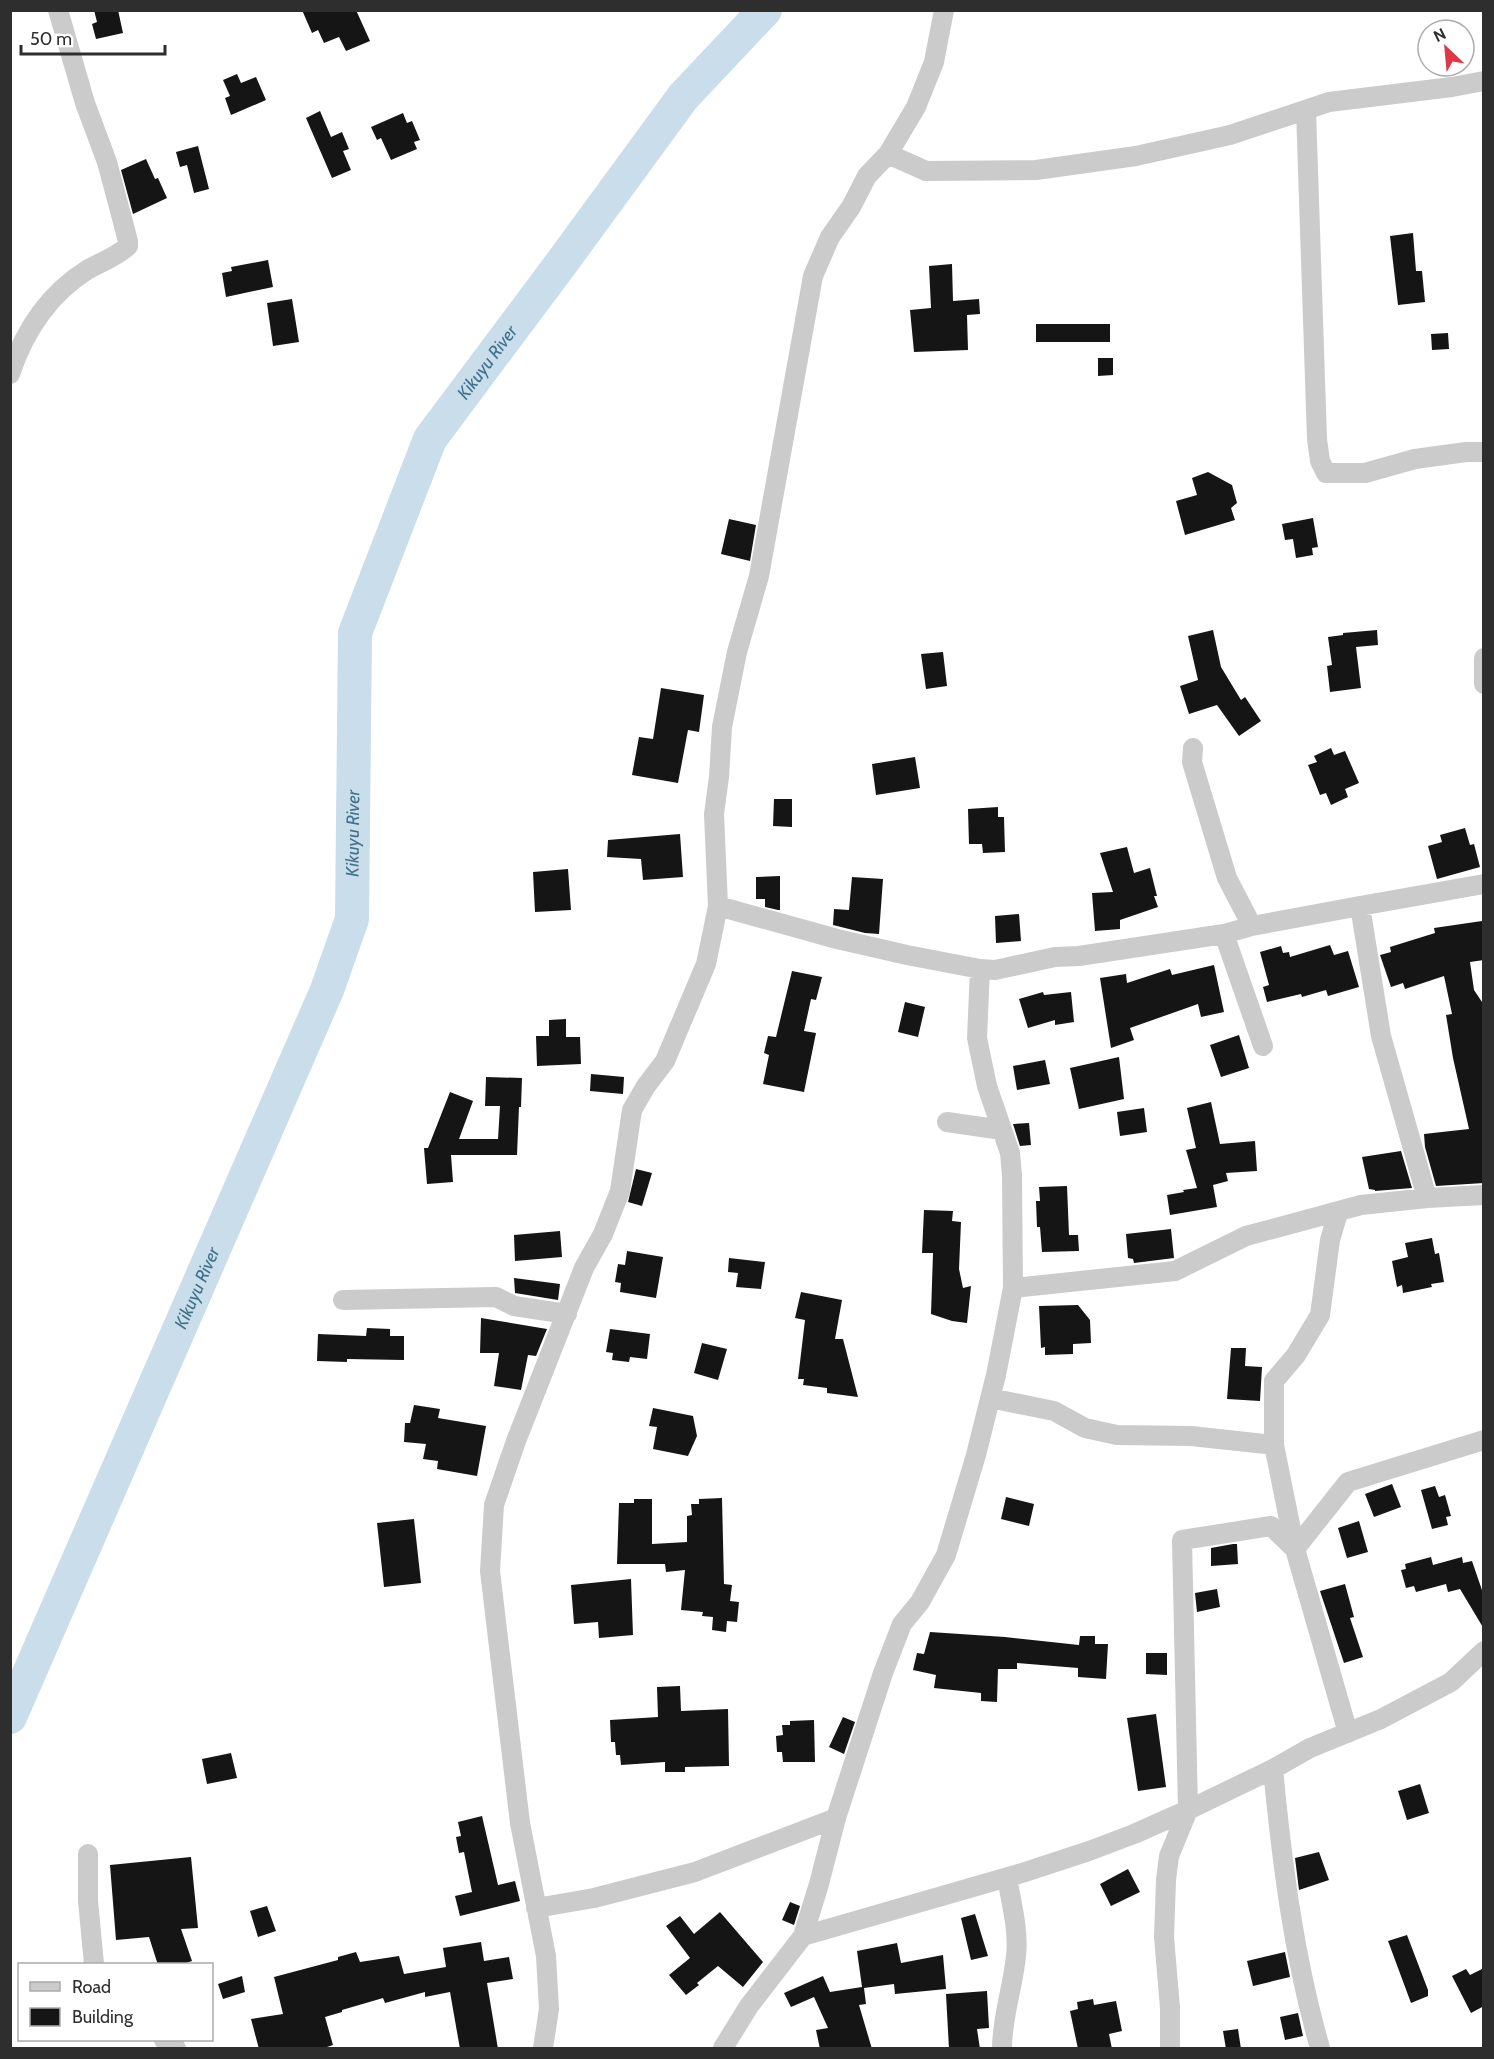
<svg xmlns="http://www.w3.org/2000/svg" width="1494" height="2059" viewBox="0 0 1494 2059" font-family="Cabin,sans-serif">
<rect width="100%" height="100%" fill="#fff"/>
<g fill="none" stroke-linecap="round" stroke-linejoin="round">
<path stroke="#c9deea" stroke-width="34" id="s1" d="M10 1717 327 990 352 919 355 633 430 439 563 261 683 97 765 10"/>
</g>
<path fill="#151515" d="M94 10H118L123 33 96 39 92 24 97 22Z
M302 10H356L370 41 346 51 339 37 324 43 318 30 312 33Z
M237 74 241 83 256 77 266 100 231 115 225 98 230 96 223 80Z
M320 111 331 137 342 132 349 149 343 151 351 170 332 178 306 118Z
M403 113 407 123 412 121 420 140 414 142 417 149 391 160 381 138 377 140 371 127Z
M198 146 209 189 194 193 187 165 180 167 176 152Z
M146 159 155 179 158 178 167 198 133 214 121 170Z
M1413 233 1416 271H1422L1425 302 1398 305 1390 236Z
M268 260 273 287 226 297 222 273 232 271 231 267Z
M952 264 953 301 979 299 980 314 967 315 968 350 914 352 910 310 931 308 929 266Z
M292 299 299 342 273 346 267 303Z
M1036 324H1110V342H1036Z
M1448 333 1449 349 1432 350 1431 334Z
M1098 358H1113V375L1098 376Z
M1208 472 1232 485 1237 503 1231 508 1235 520 1185 535 1176 501 1197 495 1192 478Z
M1313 518 1318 547 1312 548 1313 555 1296 558 1293 539 1285 540 1282 524Z
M729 519 756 525 750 561 721 554Z
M1213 630 1221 667 1241 700 1245 697 1261 721 1239 736 1217 705 1189 714 1180 686 1198 680 1188 636Z
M1377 630 1378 645 1356 647 1361 688 1330 692 1327 666 1332 665 1328 637 1343 635V633Z
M943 652 947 686 926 689 921 654Z
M661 688 704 695 699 732 688 730 678 783 632 775 639 737 653 739Z
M1331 748 1334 755 1345 751 1359 783 1345 789 1348 797 1331 805 1326 793 1320 795 1308 765 1317 762 1314 756Z
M915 757 920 788 876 795 872 764Z
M774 799H792V827L773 826Z
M998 807V817H1004L1005 852 983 853 982 844H969L968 809Z
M1465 828 1470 845 1474 844 1480 867 1437 879 1428 846 1442 842 1440 835Z
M680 834 683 877 643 880 641 859 607 857 608 840Z
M1127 847 1134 873 1150 868 1157 896H1154L1158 907 1120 920V929L1095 931 1092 893 1113 892 1100 853Z
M568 869 571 910 535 912 533 872Z
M780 876V910H778L765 907V899H756V877Z
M852 877 883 879 879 934 865 933 833 925 834 909 849 910Z
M1019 914 1021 941 996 943 995 916Z
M1482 921 1484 960 1470 962 1474 990 1484 1005V1183L1436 1186 1425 1147 1424 1134 1469 1129 1453 1058 1446 1015 1452 1014 1444 976 1405 989 1403 983 1391 987 1380 955 1391 952 1390 947 1435 933 1434 928Z
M1330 945 1334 955 1348 951 1359 987 1328 996 1326 990 1302 997 1301 994 1267 1002 1263 987 1269 985 1260 952 1281 946 1283 953 1289 952 1290 957Z
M1214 965 1224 1012 1201 1017 1198 1004 1130 1028 1134 1040 1111 1048 1100 978 1126 974 1127 983 1170 969 1172 975Z
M792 971 822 977 816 1000 811 999 804 1031 816 1033 804 1092 763 1084 769 1055 764 1053 768 1036 776 1037Z
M1043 992 1044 995 1071 992 1074 1022 1055 1025V1020L1028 1028 1019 999Z
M905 1002 925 1007 918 1037 898 1032Z
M566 1019V1037H580L581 1064 537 1066 536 1036H549V1020Z
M1239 1035 1249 1068 1221 1077 1210 1045Z
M1119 1057 1124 1099 1079 1109 1070 1068Z
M1045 1060 1050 1084 1017 1090 1013 1066Z
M591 1074 624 1077 623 1094 590 1091Z
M486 1077 522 1078 521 1107H519L517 1155H451L453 1182 427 1184 424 1148H428L450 1092 473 1101 459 1139H498L500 1106H485Z
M1211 1102 1220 1144 1255 1141 1257 1171 1226 1173 1228 1181 1213 1185 1217 1207 1170 1215 1167 1195 1184 1192 1183 1190 1197 1188 1186 1150 1196 1148 1187 1108Z
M1144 1108 1147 1132 1120 1136 1117 1112Z
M1029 1123 1031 1145 1020 1146 1013 1124Z
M1401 1151 1412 1188 1375 1191V1190L1369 1189 1362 1157Z
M636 1169 652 1173 642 1206 628 1202Z
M1067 1186 1069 1235H1078L1079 1251 1042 1252 1040 1227H1037L1036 1201H1040L1039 1187Z
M924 1210 953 1211 952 1221 961 1222 959 1269 963 1288 971 1286 967 1323 952 1321 931 1314 933 1253H922Z
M1171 1229 1174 1258 1134 1263 1133 1259 1128 1258 1126 1234Z
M560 1231 562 1257 515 1261 514 1235Z
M1432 1238 1435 1254 1439 1253 1444 1282 1431 1284 1432 1287 1403 1293 1402 1285 1397 1287 1392 1261 1408 1257 1405 1243Z
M627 1251 663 1257 656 1298 620 1292 621 1283 615 1282 618 1264 625 1265Z
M729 1258 765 1262 761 1289 736 1287 738 1273 728 1272Z
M514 1278 560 1284 558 1300 515 1293Z
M801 1292 842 1300 835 1339H843L858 1397 827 1393V1388L803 1385 804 1379H798L805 1320 795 1318Z
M1078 1305 1090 1320 1091 1343 1073 1344V1354L1045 1355V1347L1041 1348 1039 1306Z
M481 1318 547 1329 536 1356 528 1355 521 1390 494 1386 499 1353H480Z
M367 1328 390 1329V1336H404V1360L347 1359V1362L317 1361 318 1334 366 1336Z
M610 1329 650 1334 647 1359 630 1357 629 1362 612 1360 613 1353 606 1352Z
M702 1343 727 1349 718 1380 694 1373Z
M1231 1348H1246L1245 1366 1262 1367 1260 1401 1227 1399Z
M414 1405 440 1409 438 1418 486 1426 477 1476 437 1469 438 1461 423 1459 426 1444 404 1442 405 1423H410Z
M653 1408 693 1416 697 1436 688 1456 653 1449 657 1427 649 1426Z
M1392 1484 1401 1507 1374 1517 1365 1494Z
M1435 1486 1439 1497 1445 1495 1451 1516 1446 1517 1448 1525 1432 1529 1421 1490Z
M1006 1497 1034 1504 1029 1526 1001 1519Z
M722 1498 724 1584 732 1585 730 1601 739 1602 737 1622 727 1621 726 1632 712 1630 713 1617 702 1616 703 1612 681 1610 685 1570 666 1572 665 1564H617L619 1503H634V1499H652V1544L687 1542V1516L692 1515 691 1504H699V1499Z
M414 1519 421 1583 384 1587 377 1523Z
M1359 1521 1368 1552 1347 1558 1338 1528Z
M1233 1544H1237L1238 1564 1211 1566V1548Z
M1431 1557 1433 1565 1462 1557 1463 1563 1472 1561 1484 1596V1629L1460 1589 1448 1592 1446 1584 1416 1592 1414 1586 1406 1588 1401 1570 1406 1569 1405 1564Z
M631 1579 633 1635 599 1638 598 1622 574 1624 571 1585Z
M1345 1584 1354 1617 1350 1618 1363 1657 1344 1663 1320 1591Z
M1217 1589 1220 1607 1197 1612 1195 1593Z
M930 1632 1005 1637 1079 1645 1080 1636H1095V1644H1108L1106 1679 1078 1677V1668L1017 1663V1669H998L997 1702 981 1701V1693L934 1688 936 1675 913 1670 917 1653 924 1654Z
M1146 1653H1167V1675L1146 1674Z
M680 1686 681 1711 728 1709 729 1766 685 1767V1772H665V1762L621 1765 620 1755H616L615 1742H611L610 1720 658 1717 657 1687Z
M1156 1714 1166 1787 1138 1791 1127 1718Z
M843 1717 855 1722 844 1754 829 1747Z
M814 1720 815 1762H783L782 1752H777L776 1736 783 1735 782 1725H790V1721Z
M231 1753 237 1778 207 1784 202 1759Z
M1420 1784 1429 1813 1407 1820 1398 1791Z
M482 1816 498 1885 515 1881 520 1901 460 1916 455 1896 472 1892 464 1852 459 1853 456 1837 461 1836 458 1822Z
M1319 1852 1329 1880 1299 1890 1295 1858Z
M191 1857 198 1928 181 1929 192 1961 180 1965H158L149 1937 116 1940 110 1865Z
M1128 1869 1140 1892 1111 1906 1100 1884Z
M790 1902 800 1906 794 1925 782 1920Z
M267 1906 276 1931 258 1937 250 1911Z
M720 1912 763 1962 743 1987 718 1966 697 1983 699 1985 686 1995 669 1975 690 1958 666 1926 680 1916 694 1934Z
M975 1914 988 1956 971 1960 961 1918Z
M1407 1935 1428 1990V1996L1411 2003 1388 1941Z
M481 1942 484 1961 509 1957 513 1979 487 1983 498 2049H460L450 1992 425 1997V1992L385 2003 383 1998 342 2010V2012L325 2017 333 2045 321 2049H259L251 2019 283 2014 274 1977 338 1960V1957L356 1952 360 1962 399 1956 404 1974 446 1967 443 1948Z
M897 1943 901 1963 943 1955 946 1989 895 1994 894 1984 864 1988 866 2004 859 2005 872 2049H820L816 2030 828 2028 814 1997 791 2007 784 1993 823 1976 830 1992 862 1987 857 1951Z
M1285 1952 1290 1977 1253 1986 1247 1961Z
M1484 1968V2006L1471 2013 1452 1976 1466 1969 1470 1975Z
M242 1976 245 1992 223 1999 218 1984Z
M987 1991 989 2028 977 2029 980 2049H949L946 1994Z
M1093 1999 1094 2005 1116 2001 1122 2031 1109 2034 1112 2049H1078L1070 2011 1078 2009 1077 2002Z
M1298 2013 1303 2036 1285 2040 1280 2017Z
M1238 2029 1241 2049H1226L1223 2031Z"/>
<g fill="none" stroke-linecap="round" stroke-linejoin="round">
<path stroke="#cbcbcb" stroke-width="20" d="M1306 110 1317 439 1320 461 1326 473H1365L1415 459 1466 452H1484
M888 154 926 171 1036 170 1136 156 1230 135 1329 102 1452 87 1484 81
M10 374C24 332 49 294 87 270 101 262 116 257 128 246V241L107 162 85 103 58 10
M1484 658V684
M1193 748 1192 762 1227 878 1252 926
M718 906 837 939 907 955 980 969 995 970 1055 957 1079 956 1224 934 1252 926 1360 906 1484 884
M1360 906 1381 1036 1427 1198
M1224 934 1263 1046
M947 1122 1002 1130
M1013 1288 1175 1271 1246 1236 1361 1205 1427 1198 1484 1195
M343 1300 496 1297 514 1306 567 1314
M990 1398 1054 1411 1085 1428 1117 1435 1191 1436 1274 1445
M1348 1733 1295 1549 1348 1482 1484 1440
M1273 1769C1282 1863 1294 1958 1320 2048
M88 1854V1901L94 1964
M536 1908 594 1898 695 1872 836 1818
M803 1936 1022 1873 1089 1851 1134 1834 1188 1810 1273 1769 1310 1748 1381 1719 1451 1682 1484 1651
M164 2040 176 2048
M543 2048 549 2009 546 1956 520 1823 490 1571 494 1505 516 1441 584 1268 603 1234 620 1191 632 1110 646 1086 665 1061 706 964 718 906 714 814 719 777 722 727 737 652 759 576 813 276 830 237 851 207 867 176 888 154 916 107 934 62 944 10
M723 2048 749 2006 803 1936 819 1884 836 1818 883 1673 902 1624 920 1602 946 1555 976 1455 996 1375 1013 1288 1012 1175 1010 1153 987 1086 977 1038 980 969
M1002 2048C1002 2017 1013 1987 1016 1956 1019 1930 1011 1902 1007 1877
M1170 2048V2008L1164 1937 1166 1880 1169 1856 1188 1810 1182 1540 1271 1526 1295 1549 1274 1445V1381L1296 1355 1320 1315 1330 1240 1338 1213"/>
</g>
<g text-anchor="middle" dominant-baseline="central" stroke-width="6" stroke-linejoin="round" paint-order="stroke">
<g font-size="18" font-style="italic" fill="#3f708c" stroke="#fff">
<text stroke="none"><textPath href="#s1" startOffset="1458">Kikuyu River</textPath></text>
<text stroke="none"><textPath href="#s1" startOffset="954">Kikuyu River</textPath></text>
<text stroke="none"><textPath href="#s1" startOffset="468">Kikuyu River</textPath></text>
</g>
</g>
<rect width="1494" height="2059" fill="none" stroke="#2e2e2e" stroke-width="24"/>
<rect x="18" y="1963" width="195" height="78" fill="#ffffff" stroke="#ababab" stroke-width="1.5"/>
<rect x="30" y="1982" width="30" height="9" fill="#cbcbcb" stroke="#ababab" stroke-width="1.5"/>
<text x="72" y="1993" font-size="18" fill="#2e2e2e">Road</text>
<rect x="30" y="2008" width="30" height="18" fill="#151515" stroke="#ababab" stroke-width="1.5"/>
<text x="72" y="2023" font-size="18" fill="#2e2e2e">Building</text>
<g transform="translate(1446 48) rotate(334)"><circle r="28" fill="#ffffff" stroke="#ababab" stroke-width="1.5"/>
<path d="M0-4.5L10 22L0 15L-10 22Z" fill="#dd3748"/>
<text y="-9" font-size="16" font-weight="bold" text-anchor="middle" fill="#2e2e2e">N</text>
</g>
<path d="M21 45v9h144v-9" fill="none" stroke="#2e2e2e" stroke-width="3"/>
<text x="30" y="45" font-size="18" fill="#2e2e2e" stroke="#ffffff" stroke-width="4.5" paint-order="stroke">50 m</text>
</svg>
